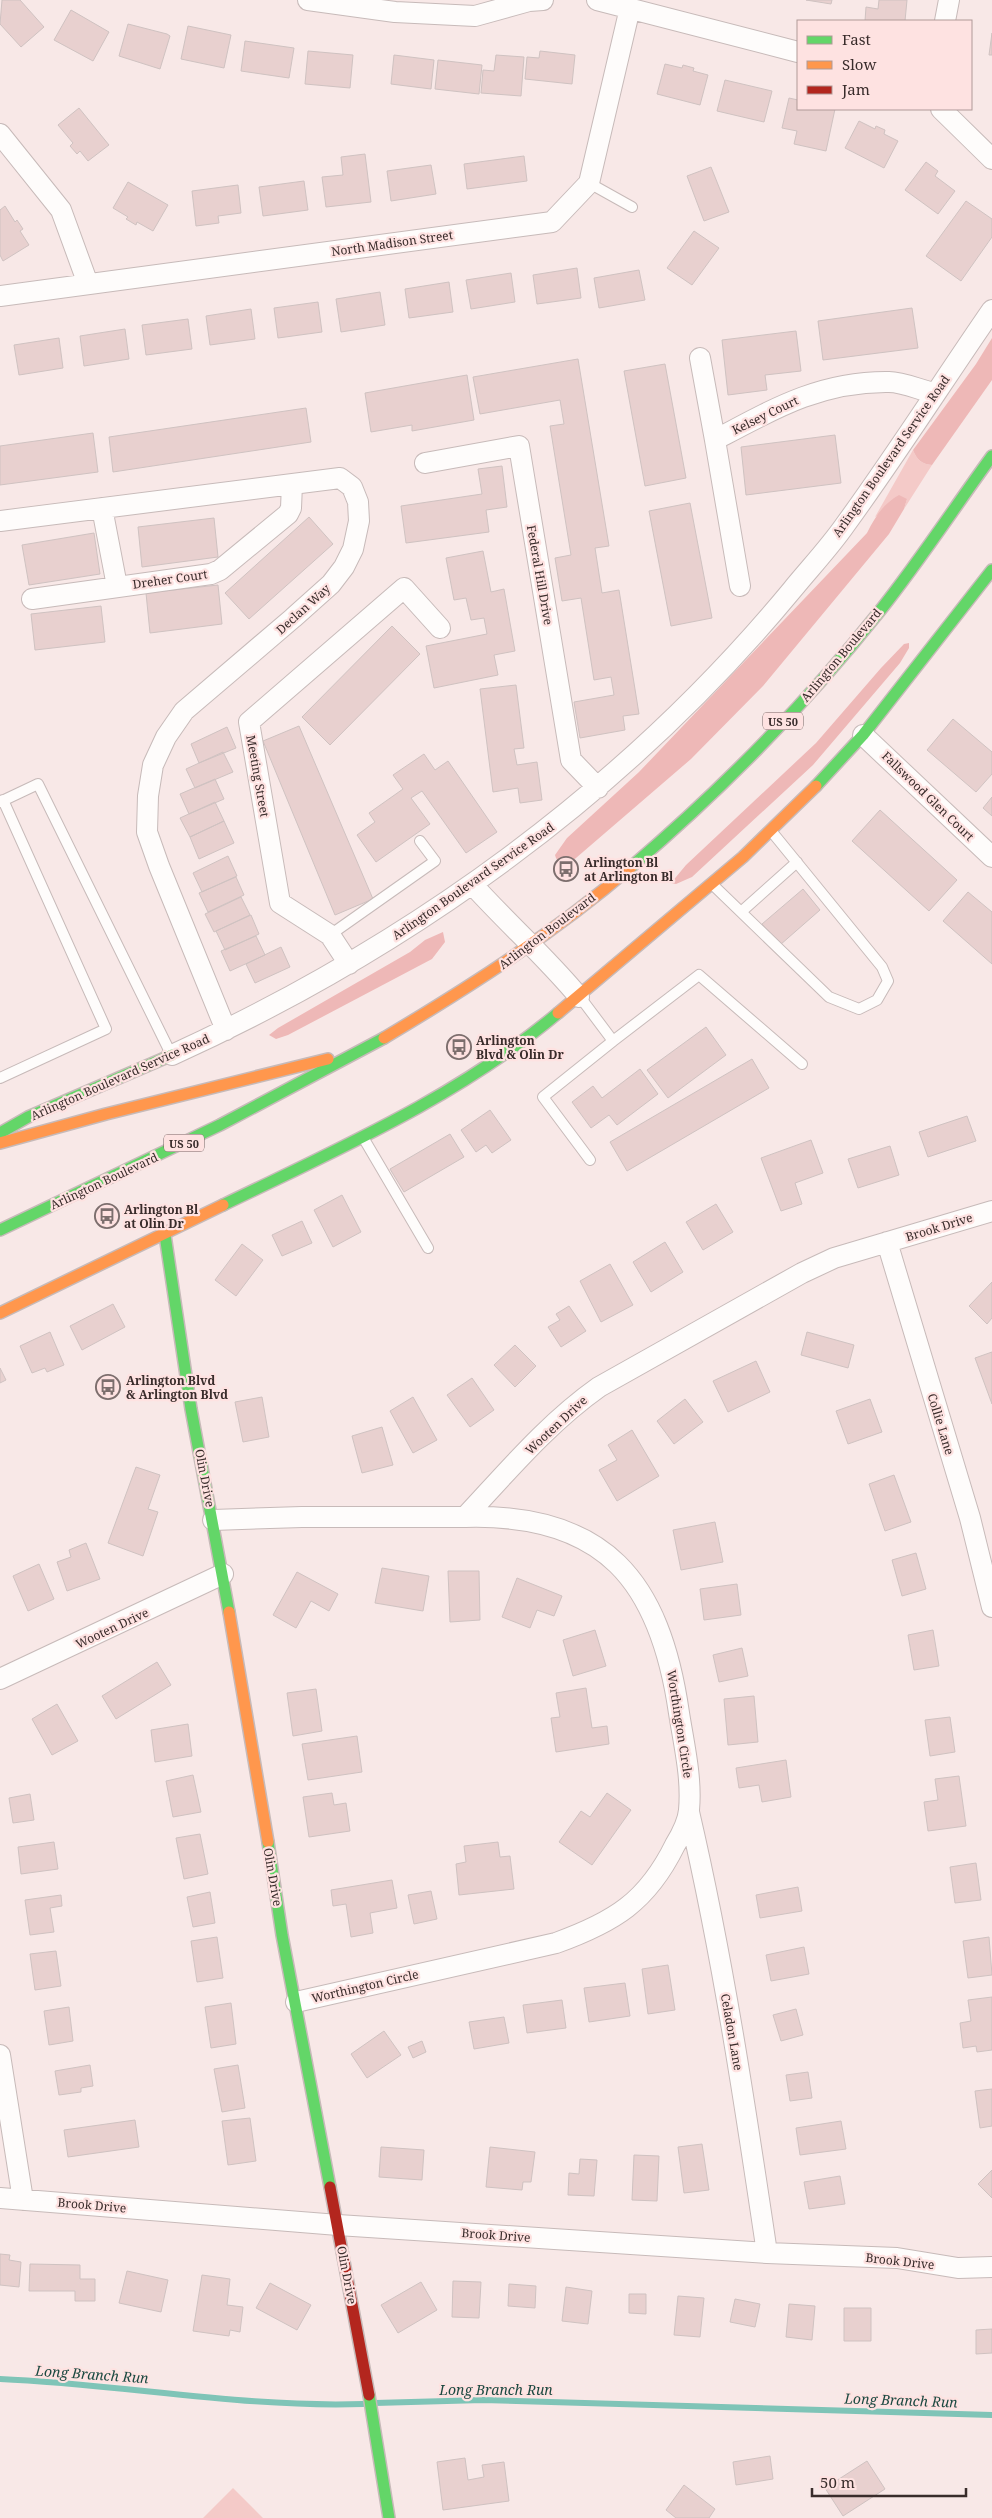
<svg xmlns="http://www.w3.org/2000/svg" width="992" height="2518" viewBox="0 0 992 2518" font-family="'Noto Serif',serif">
<rect width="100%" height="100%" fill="#f8e8e7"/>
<path fill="#f4cac8" d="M913 450C917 460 922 464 932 465L904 509 907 499 875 517Z
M233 2488 263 2518H203Z"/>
<path fill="#eeb8b7" d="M992 338V380L932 465C922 464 917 460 913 450L976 364Z
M899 495 907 499 904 509 889 534 763 686 691 759 569 864C562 864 557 863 555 855L567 838 639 772 867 533C875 517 883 504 899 495Z
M909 643V648L900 663 813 765 692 877 676 884 671 883 686 865 816 743 881 668 904 644Z
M443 932 445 942 432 959 288 1035 276 1039 269 1035 278 1028 410 952 425 940Z"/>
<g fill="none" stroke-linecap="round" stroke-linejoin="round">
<path stroke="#7fc4b7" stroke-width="6" d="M0 2379C121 2384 242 2408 363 2404
M375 2403 483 2400 992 2415"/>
</g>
<path fill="#e8d0cf" stroke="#cfc2c1" d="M2 0H20L44 27 21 47 0 24Z
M806 0H832L831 4Z
M879 0H907L905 21H865L866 7 878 9Z
M71 10 109 32 93 61 54 40Z
M128 24 167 34 170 36 160 69 119 56Z
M188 26 231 35 224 68 181 59Z
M992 33V55H989Z
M245 41 294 48 289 78 241 71Z
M308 51 353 55 350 88 305 84Z
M540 51 575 55 572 84 525 79 527 57 539 58Z
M394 55 434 60 431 89 391 84Z
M496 55 524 57 521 96 481 93 483 70 494 71Z
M438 60 482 65 479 94 435 89Z
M665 64 682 68 683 65 694 68 693 71 708 75 700 105 657 94Z
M725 80 772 91 764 122 717 111Z
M789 98 798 100V109H835L826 151 794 144 797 131 782 128Z
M79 108 109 145 88 161 80 151 77 154 70 146 73 143 58 125Z
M859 121 875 129 876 126 885 130 884 134 898 141 884 168 845 148Z
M365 154 371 202 326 207 322 177 343 175 341 157Z
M524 156 527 181 467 189 464 164Z
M926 162 938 171 935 176 955 191 938 214 905 190Z
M431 165 436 194 391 201 387 171Z
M711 167 729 212 704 221 687 176Z
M304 181 308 210 263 216 259 187Z
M128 182 168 205 153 231 137 222 136 225 126 219 128 217 113 208Z
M238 185 241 213 218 216 219 223 196 226 192 191Z
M966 201 992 219V237L961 281 926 256Z
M5 206 15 222 17 220 23 229 20 231 29 245 3 261 0 255V210Z
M694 231 719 248 692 285 667 268Z
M577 268 581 298 537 304 533 275Z
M639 270 645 300 599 308 594 278Z
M511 273 515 302 471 309 466 280Z
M449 282 453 312 409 318 405 289Z
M380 292 385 325 341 332 336 299Z
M318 302 322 332 278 338 274 308Z
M912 308 918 348 823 360 818 321Z
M251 309 255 339 210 345 206 316Z
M188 319 192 349 146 355 142 325Z
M125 329 129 359 84 366 80 336Z
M796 331 801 371 765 375 767 390 728 395 722 340Z
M59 338 63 368 19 375 14 345Z
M578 359 609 546 595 548 602 593 619 590 639 714 623 716 625 730 580 738 574 702 614 695 611 677 594 680 581 598 562 601 555 558 571 555 550 426 564 424 560 400 480 414 473 377Z
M665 364 686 478 645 486 624 371Z
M467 375 474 420 412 431V425L371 432 365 393Z
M306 408 311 442 113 472 109 437Z
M93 433 98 472 0 485V446Z
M835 435 841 483 746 495 741 447Z
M502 466 507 507 486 510 489 532 406 543 401 506 482 494 478 469Z
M690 503 712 618 671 626 649 511Z
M309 517 333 544 249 619 225 593Z
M214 518 218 557 142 567 138 527Z
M94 533 100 574 29 585 22 545Z
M483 551 491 592 504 589 515 651 494 655 498 675 434 688 426 646 487 634 484 618 471 620 466 598 454 600 446 558Z
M218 585 222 624 150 633 146 593Z
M101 606 105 642 35 650 31 614Z
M392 626 420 654 330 745 302 717Z
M516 685 524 748 514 749 517 765 537 762 542 800 520 803 518 788 493 792 480 689Z
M953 719 992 752V774L976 792 927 750Z
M299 726 373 899 335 915 263 741Z
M227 727 236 748 199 763 191 744Z
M223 752 233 772 195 788 186 769Z
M424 754 435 770 448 761 497 832 466 853 422 791 411 798 430 824 376 862 357 835 375 822 369 813 403 789 393 775Z
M215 779 224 799 189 814 180 794Z
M992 797V816L983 808Z
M215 802 224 821 190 837 180 818Z
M880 810 957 880 929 911 852 841Z
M224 821 234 843 199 859 190 837Z
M228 856 237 876 202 892 193 873Z
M236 877 244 895 208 912 199 893Z
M803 889 820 910 780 945 762 924Z
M968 892 992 912V964L943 921Z
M241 897 250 915 214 932 205 914Z
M251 915 259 934 225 950 216 931Z
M256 936 265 955 230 971 221 951Z
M281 947 290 967 255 983 246 964Z
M706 1027 726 1055 668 1098 647 1070Z
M752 1059 769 1088 627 1171 610 1142Z
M640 1069 658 1094 617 1125 609 1115 591 1128 572 1102 593 1086 602 1098Z
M490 1110 511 1140 492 1153 486 1145 476 1152 461 1130Z
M967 1116 976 1141 928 1157 919 1132Z
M450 1134 464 1157 404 1192 390 1169Z
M811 1140 823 1173 795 1183 802 1204 781 1211 761 1158Z
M890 1146 899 1175 858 1188 848 1159Z
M342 1195 361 1232 333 1247 314 1210Z
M716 1204 733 1232 703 1250 686 1222Z
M302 1221 312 1243 282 1256 272 1235Z
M665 1242 683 1272 651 1292 633 1262Z
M242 1244 263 1260 236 1296 215 1280Z
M610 1264 633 1305 601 1322 580 1281Z
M992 1282V1318L987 1324 969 1306Z
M113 1304 125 1327 82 1350 70 1326Z
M569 1306 586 1331 561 1347 548 1327 560 1320 556 1314Z
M50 1332 64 1365 47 1372 45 1368 32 1373 20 1346Z
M807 1332 854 1345 848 1368 801 1355Z
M515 1345 536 1366 515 1387 494 1365Z
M992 1352V1404L975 1358Z
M756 1361 770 1392 728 1412 713 1381Z
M0 1368 6 1380 0 1383Z
M472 1378 494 1410 470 1427 447 1395Z
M262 1397 269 1437 243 1442 235 1402Z
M413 1397 437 1440 413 1453 390 1411Z
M685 1399 703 1422 674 1444 657 1421Z
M870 1399 882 1432 848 1444 836 1411Z
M382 1427 393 1465 362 1473 352 1436Z
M632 1430 659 1476 617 1501 599 1470 617 1460 608 1445Z
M136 1467 160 1475 148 1509 158 1512 143 1556 108 1543Z
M894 1475 911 1522 885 1531 869 1484Z
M715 1522 723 1562 681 1570 673 1530Z
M86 1543 100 1579 67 1591 57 1562 71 1557 69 1550Z
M916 1553 926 1589 902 1596 892 1560Z
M39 1564 54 1599 28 1611 13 1576Z
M382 1568 429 1576 423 1611 375 1603Z
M448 1571H479L480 1620 450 1622Z
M297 1572 338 1594 329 1611 311 1601 296 1628 273 1615Z
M517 1578 562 1596 554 1616 537 1610 530 1628 502 1617Z
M737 1584 741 1615 704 1620 700 1589Z
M595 1630 606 1666 573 1676 563 1640Z
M933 1630 939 1666 914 1670 908 1635Z
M742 1648 748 1676 719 1682 713 1655Z
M157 1662 171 1685 116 1719 102 1696Z
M586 1688 592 1728 607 1726 609 1744 556 1752 551 1718 560 1717 556 1693Z
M316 1689 322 1731 293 1736 287 1693Z
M754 1696 758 1742 728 1745 724 1699Z
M57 1704 78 1741 52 1755 32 1719Z
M950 1717 955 1752 930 1756 925 1720Z
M188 1724 192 1756 155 1762 151 1730Z
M357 1736 362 1772 308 1780 302 1744Z
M786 1760 791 1797 762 1802 759 1785 739 1788 736 1768Z
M193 1775 201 1812 173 1817 166 1781Z
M959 1776 966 1826 928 1831 924 1802 938 1800 935 1779Z
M332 1793 334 1805 346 1803 350 1831 309 1837 303 1797Z
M607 1793 631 1810 592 1865 559 1842 581 1811 590 1817Z
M30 1794 34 1820 13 1823 9 1798Z
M200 1834 208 1874 184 1879 176 1838Z
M54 1842 58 1869 21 1874 18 1847Z
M498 1842 500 1857 510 1856 514 1889 459 1895 456 1864 466 1862 464 1846Z
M976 1863 981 1900 955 1903 950 1867Z
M392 1880 397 1908 370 1913 373 1933 351 1937 346 1904 333 1906 331 1890Z
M798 1887 802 1911 760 1918 756 1895Z
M431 1891 437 1919 414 1924 408 1895Z
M210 1892 215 1923 193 1927 187 1897Z
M61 1895 62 1906 50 1908 54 1932 30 1935 25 1900Z
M217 1937 223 1978 197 1982 191 1941Z
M989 1937 992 1975 968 1978 963 1941Z
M804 1947 809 1974 771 1981 766 1955Z
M56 1951 61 1986 35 1990 30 1954Z
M668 1965 675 2010 648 2014 642 1969Z
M625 1983 630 2016 589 2022 584 1988Z
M992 1997V2050L977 2052 976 2046 963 2048 960 2023 971 2021 968 2000Z
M562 2000 566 2028 527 2033 523 2005Z
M231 2003 236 2044 211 2048 205 2007Z
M69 2007 73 2041 49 2045 44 2011Z
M796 2009 803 2035 781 2041 773 2015Z
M504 2017 509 2043 474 2049 469 2022Z
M384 2031 401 2055 367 2078 351 2054Z
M422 2041 426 2052 413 2058 408 2047Z
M90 2065 93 2086 81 2088V2092L59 2095 55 2071Z
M238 2065 245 2108 222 2112 214 2069Z
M808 2072 812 2098 790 2101 786 2075Z
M992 2089V2126L980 2128 975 2091Z
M250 2118 256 2161 228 2165 222 2121Z
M135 2120 139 2147 68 2157 64 2130Z
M841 2121 846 2149 800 2155 796 2128Z
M702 2144 709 2190 684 2193 678 2147Z
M381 2147 424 2150 422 2180 379 2177Z
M490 2147 535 2152 531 2182H523L522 2190 486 2187Z
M634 2155 659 2156 657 2201 632 2200Z
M580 2159 597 2160 594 2196 568 2195 569 2173 579 2174Z
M992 2170V2198L978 2184Z
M840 2176 845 2204 809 2209 804 2182Z
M0 2254 10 2255 9 2260 21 2262 19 2287 0 2285Z
M30 2264 80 2265V2279H95V2301H75V2291H29Z
M127 2271 168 2280 161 2312 119 2303Z
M202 2275 230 2279 227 2305 243 2307 240 2332 230 2330 229 2336 193 2331Z
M453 2281 481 2282 479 2318 452 2317Z
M421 2282 437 2310 398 2333 381 2305Z
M270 2283 311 2305 297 2330 256 2308Z
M509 2284 536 2286 535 2308 508 2306Z
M566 2287 592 2291 588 2324 562 2321Z
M629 2294H646V2314L629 2313Z
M678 2296 704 2298 700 2337 674 2335Z
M735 2299 760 2304 755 2327 730 2322Z
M789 2304 815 2306 812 2340 786 2337Z
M844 2308H871V2341H844Z
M992 2329V2353L976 2354V2330Z
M770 2456 773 2479 736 2485 733 2462Z
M465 2458 468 2480 484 2477 482 2465 504 2462 509 2501 443 2510 437 2462Z
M867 2461 885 2489 843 2516 825 2488Z
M684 2485 715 2509 709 2518H676L666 2510Z"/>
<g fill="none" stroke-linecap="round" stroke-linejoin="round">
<defs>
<path id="lane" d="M589 183 632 207
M0 802 38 784 171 1054
M713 885 829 997 859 1009 877 1000 888 981 882 967 772 832
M741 912 797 862
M330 935 435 861 420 841
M580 997 613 1041 699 975 802 1064
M0 1078 106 1029 3 800
M364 1139 428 1248
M590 1160 543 1097 613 1041"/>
<path id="street" d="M308 0 395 12 475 16 529 1 543 0
M597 0 798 52
M945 21 949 0
M941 109 992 159
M0 134 61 210 88 284
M0 296 552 222 589 183 630 8
M700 358 715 440
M425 463 519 446 571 760 598 788
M102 508 117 586
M0 521 340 478 352 487 358 502 359 521 353 549 344 567 331 584 293 618 184 711 166 737 153 765 148 796 147 832 159 866 226 1030
M740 586 715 440C773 409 821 381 889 382 903 382 920 390 934 393
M32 599 211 574 220 570 288 514 291 508 292 484
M863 735 992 857
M472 884C507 923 546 957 579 997
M349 964 330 935 280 903 249 722 404 588 440 628
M172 1055C409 947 625 792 792 590 809 569 829 548 845 525 896 455 943 381 992 310
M887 1242 970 1518 992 1607
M213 1520 302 1517H465C508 1471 548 1423 599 1387L802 1273 834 1258 992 1211
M0 1679 223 1574
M689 1812C723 1958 745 2105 767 2253
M296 2002 556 1943C614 1922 647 1902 675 1845 681 1835 688 1823 689 1810 692 1778 684 1745 679 1713 660 1581 605 1513 465 1517
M0 2055 23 2200
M0 2198 338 2225 767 2253 897 2258 958 2268 992 2267"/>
<path id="fast" d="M816 786 863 735 992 570
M631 867C721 790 805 705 879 612 919 562 954 508 992 456
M0 1133 28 1117 172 1055
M223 1205C338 1149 458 1097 558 1013
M0 1230 220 1125 384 1038
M165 1235 191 1409 229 1612
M268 1842 282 1935 330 2187
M369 2395 389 2518"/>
<path id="slow" d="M558 1013 743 857 816 786
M384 1038C471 986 554 933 631 867
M0 1143 106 1114 328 1059
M0 1313 223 1205
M229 1612 268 1842"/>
<path id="jam" d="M330 2187 369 2395"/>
</defs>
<use href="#lane" stroke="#c7bab9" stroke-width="12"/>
<use href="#street" stroke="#c7bab9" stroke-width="22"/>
<use href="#fast" stroke="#c7bab9" stroke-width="14"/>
<use href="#slow" stroke="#c7bab9" stroke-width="14"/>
<use href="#jam" stroke="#c7bab9" stroke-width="14"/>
<use href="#lane" stroke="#fefcfb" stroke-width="10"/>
<use href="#street" stroke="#fefcfb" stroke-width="20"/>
<use href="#fast" stroke="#63d668" stroke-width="11"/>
<use href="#slow" stroke="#ff974d" stroke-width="11"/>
<use href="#jam" stroke="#b3261e" stroke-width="11"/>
</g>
<defs>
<symbol id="bus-ring" viewBox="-11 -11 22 22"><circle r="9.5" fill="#fee2e1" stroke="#7c6e6d" stroke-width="1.5"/><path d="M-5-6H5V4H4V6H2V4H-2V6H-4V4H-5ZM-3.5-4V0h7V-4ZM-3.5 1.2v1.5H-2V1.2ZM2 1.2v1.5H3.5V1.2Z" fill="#7c6e6d"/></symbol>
</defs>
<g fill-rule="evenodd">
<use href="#bus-ring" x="552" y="855" width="28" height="28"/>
<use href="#bus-ring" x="445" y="1033" width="28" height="28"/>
<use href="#bus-ring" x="93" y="1202" width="28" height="28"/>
<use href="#bus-ring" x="94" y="1373" width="28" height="28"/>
</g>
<g text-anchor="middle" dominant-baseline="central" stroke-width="4.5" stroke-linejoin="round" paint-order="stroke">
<g fill="#fee2e1" stroke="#746362" stroke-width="1">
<rect x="763" y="712.5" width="40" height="17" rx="4"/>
<rect x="164" y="1134.5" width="40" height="17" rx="4"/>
</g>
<g font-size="11" font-weight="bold" fill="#392c2b">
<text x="783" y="721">US 50</text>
<text x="184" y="1143">US 50</text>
</g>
<g font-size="12" fill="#392c2b" stroke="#fee2e1">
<text transform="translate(392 243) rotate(-8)">North Madison Street</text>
<text transform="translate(765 415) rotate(-26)">Kelsey Court</text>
<text transform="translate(891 456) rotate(-55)">Arlington Boulevard Service Road</text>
<text transform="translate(540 575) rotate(80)">Federal Hill Drive</text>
<text transform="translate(170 579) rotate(-8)">Dreher Court</text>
<text transform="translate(303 609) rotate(-42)">Declan Way</text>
<text transform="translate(841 655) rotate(-50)">Arlington Boulevard</text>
<text transform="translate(258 776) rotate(80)">Meeting Street</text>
<text transform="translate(928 796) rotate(44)">Fallswood Glen Court</text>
<text transform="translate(473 881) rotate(-35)">Arlington Boulevard Service Road</text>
<text transform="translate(547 931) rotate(-37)">Arlington Boulevard</text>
<text transform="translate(120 1077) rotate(-24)">Arlington Boulevard Service Road</text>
<text transform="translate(104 1181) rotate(-25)">Arlington Boulevard</text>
<text transform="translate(939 1227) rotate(-17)">Brook Drive</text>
<text transform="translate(941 1424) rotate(73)">Collie Lane</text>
<text transform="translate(556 1425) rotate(-43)">Wooten Drive</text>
<text transform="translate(205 1478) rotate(79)">Olin Drive</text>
<text transform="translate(112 1628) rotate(-25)">Wooten Drive</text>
<text transform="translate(680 1724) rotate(81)">Worthington Circle</text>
<text transform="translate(273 1877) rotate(80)">Olin Drive</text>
<text transform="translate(365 1986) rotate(-13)">Worthington Circle</text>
<text transform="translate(732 2032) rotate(80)">Celadon Lane</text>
<text transform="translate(92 2205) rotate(5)">Brook Drive</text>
<text transform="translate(496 2235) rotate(4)">Brook Drive</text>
<text transform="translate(900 2261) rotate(6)">Brook Drive</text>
<text transform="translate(347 2275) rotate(79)">Olin Drive</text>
</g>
<g font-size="12" font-weight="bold" fill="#392c2b" stroke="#fee2e1" text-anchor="start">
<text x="584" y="862">Arlington Bl<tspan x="584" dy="14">at Arlington Bl</tspan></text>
<text x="476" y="1040">Arlington<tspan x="476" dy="14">Blvd &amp; Olin Dr</tspan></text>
<text x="124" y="1209">Arlington Bl<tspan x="124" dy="14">at Olin Dr</tspan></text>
<text x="126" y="1380">Arlington Blvd<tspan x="126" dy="14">&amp; Arlington Blvd</tspan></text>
</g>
<g font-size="14" font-style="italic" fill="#1b4941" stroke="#fee2e1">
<text transform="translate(92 2374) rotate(4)">Long Branch Run</text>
<text x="496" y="2389">Long Branch Run</text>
<text transform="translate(901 2400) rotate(2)">Long Branch Run</text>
</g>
</g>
<rect x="797" y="20" width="175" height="90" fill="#fee2e1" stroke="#af9998"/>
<rect x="807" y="36" width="25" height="8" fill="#63d668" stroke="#af9998"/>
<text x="842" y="45" font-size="15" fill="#392c2b">Fast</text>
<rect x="807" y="61" width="25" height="8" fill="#ff974d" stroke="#af9998"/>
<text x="842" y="70" font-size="15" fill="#392c2b">Slow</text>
<rect x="807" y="86" width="25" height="8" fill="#b3261e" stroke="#af9998"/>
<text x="842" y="95" font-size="15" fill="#392c2b">Jam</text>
<path d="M812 2488v8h154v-8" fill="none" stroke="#392c2b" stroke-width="2.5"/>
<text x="820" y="2488" font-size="15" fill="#392c2b" stroke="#fee2e1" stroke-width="4" paint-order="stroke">50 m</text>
</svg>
